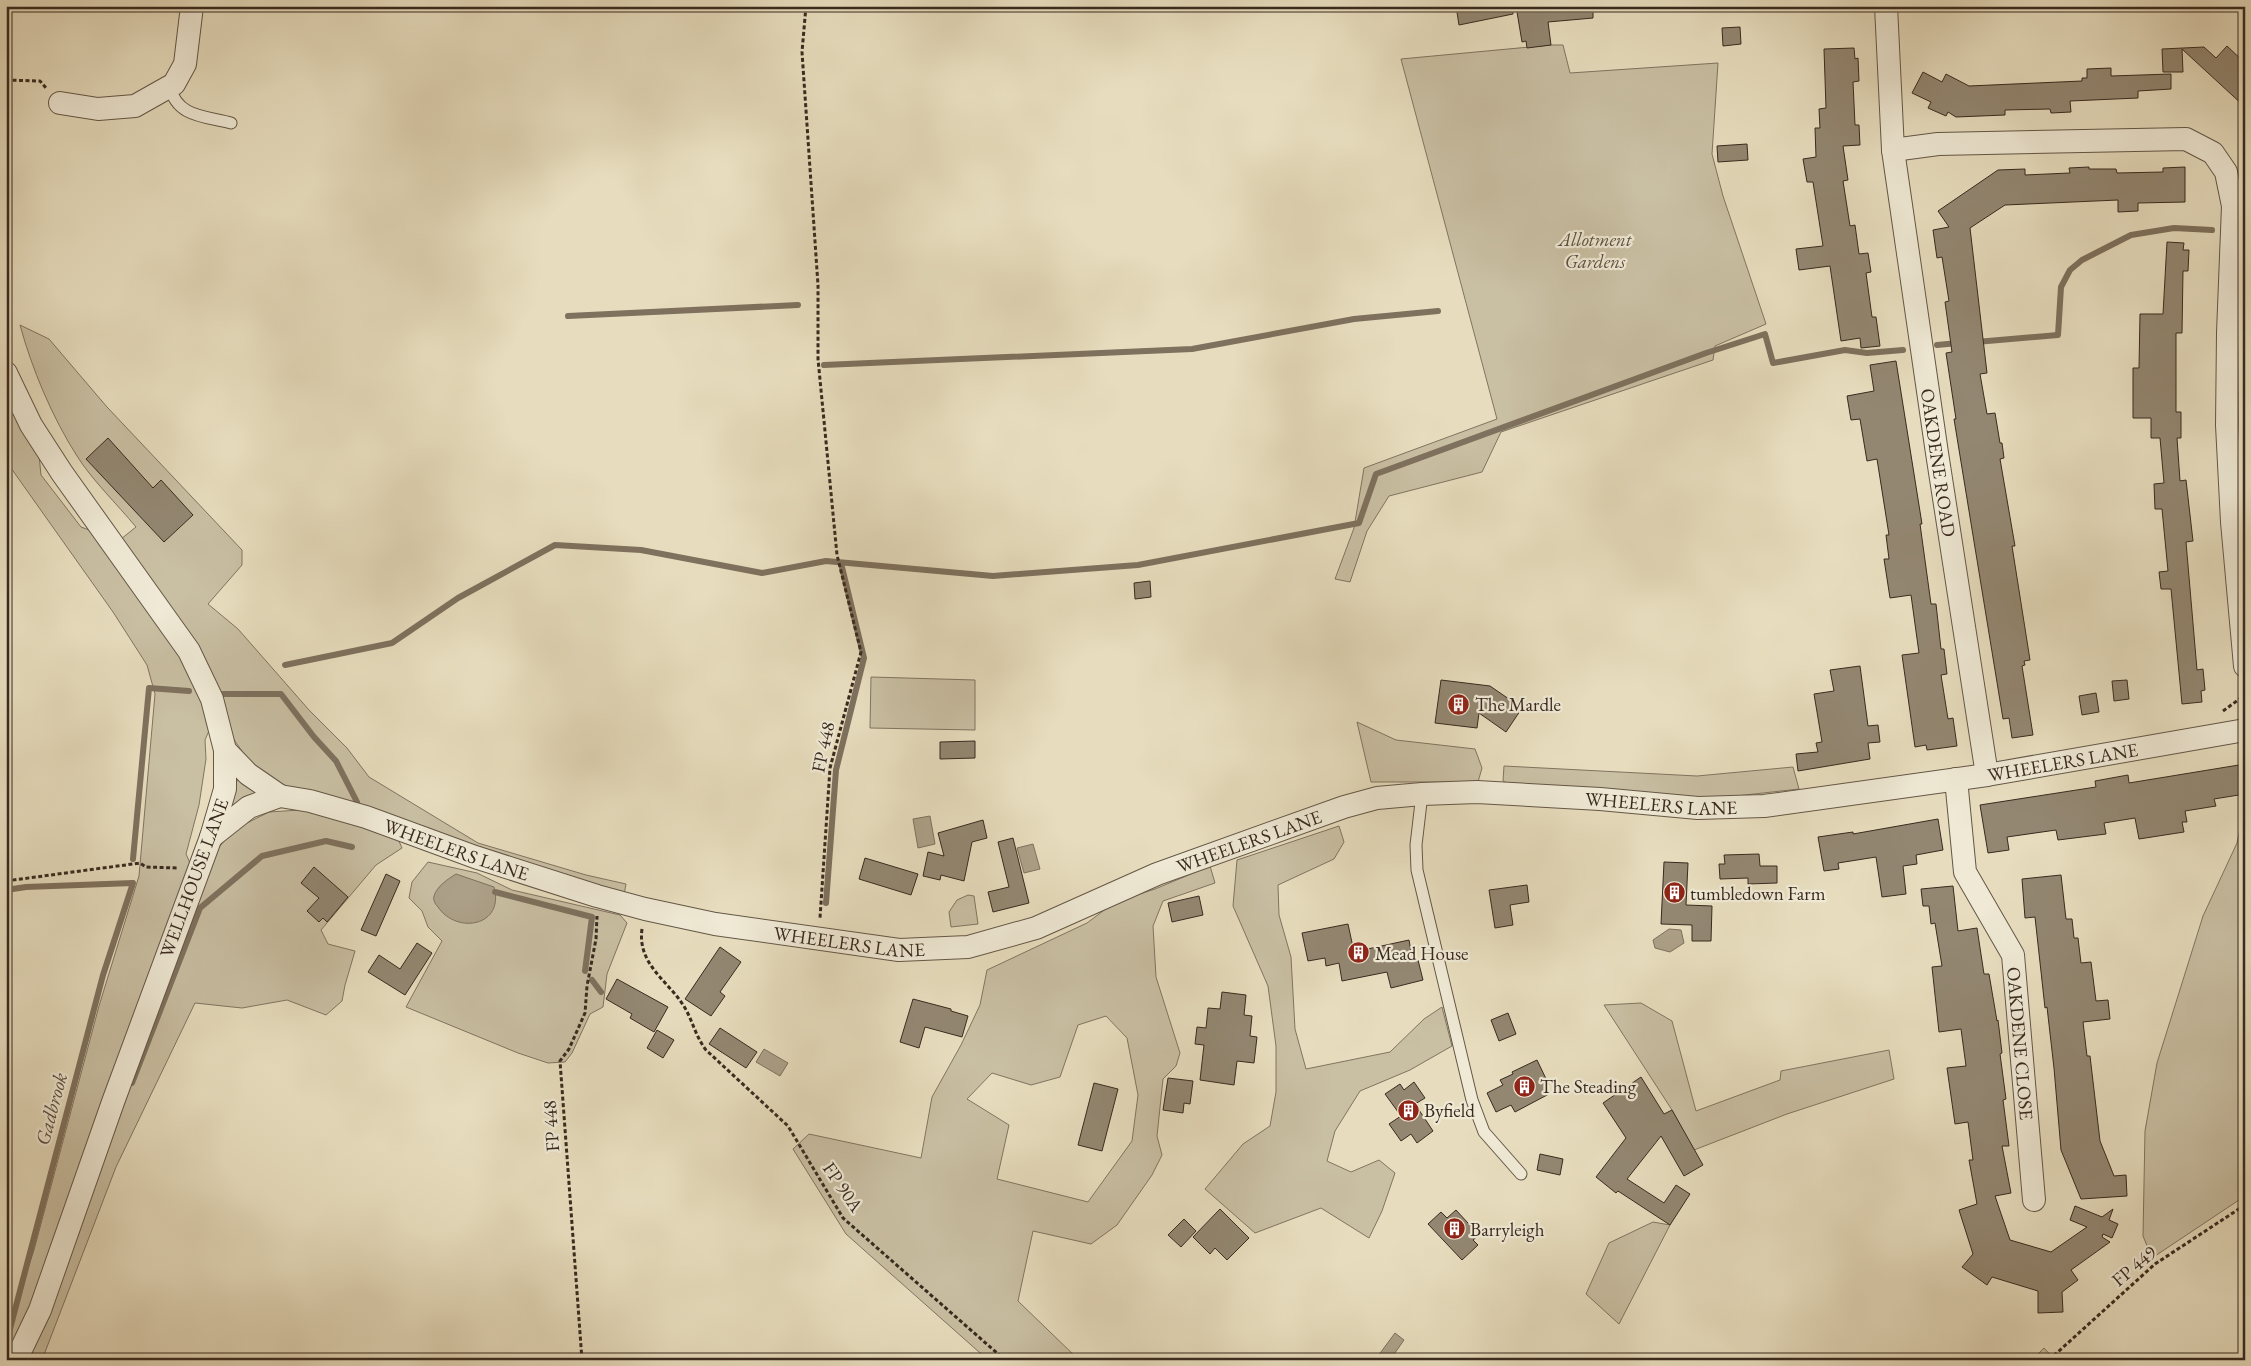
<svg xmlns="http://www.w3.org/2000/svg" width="2251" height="1366" viewBox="0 0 2251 1366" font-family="'EB Garamond',serif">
<rect width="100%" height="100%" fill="#e7ddbe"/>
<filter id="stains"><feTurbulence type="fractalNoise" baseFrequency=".004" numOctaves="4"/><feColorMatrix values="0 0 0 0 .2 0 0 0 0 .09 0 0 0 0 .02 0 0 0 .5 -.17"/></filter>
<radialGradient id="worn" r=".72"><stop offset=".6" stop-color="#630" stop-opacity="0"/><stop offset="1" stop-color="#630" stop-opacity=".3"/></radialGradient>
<path fill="#c9bfa3" stroke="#817461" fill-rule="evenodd" d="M1551 45H1563L1570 73 1718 63 1712 154 1723 196 1766 324 1715 346 1713 360 1501 432 1482 472 1389 496 1367 531 1350 582 1335 579 1354 528 1364 468 1497 419 1401 59Z
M2245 286V580L2239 442Z
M20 325 49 339 107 407 242 550V565L208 604 238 629 309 710 347 748 369 777 478 843 586 875 626 884 624 895 294 790C262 776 252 767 233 738L121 539 136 527C117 504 92 480 77 456 52 417 32 369 20 325Z
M6 397 39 455 41 475 81 527 92 531 188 669 211 726 205 740 206 759 199 805 186 854 190 863 32 1303 6 1360V1333L34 1250 99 1006 139 876 155 694 147 665 113 612 6 461Z
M871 677 975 680V730L870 728Z
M1357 722 1396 740 1475 749 1482 768 1478 782H1371Z
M1504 766 1697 776 1793 767 1799 789 1700 800 1513 786 1503 781Z
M241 780 257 794 235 806 232 803 236 781Z
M300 810 345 820 398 839 402 848 376 865 321 930 328 944 355 951 345 985 342 1001 326 1015 287 1000 242 1008 195 1003 116 1167 42 1360H26L216 851 233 830 269 812Z
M2243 816 2245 1196 2152 1258 2143 1236 2145 1131 2157 1063 2203 916 2237 843Z
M1339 826 1344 842 1334 859 1278 885 1279 915 1291 957 1295 1029 1306 1069 1390 1052 1424 1019 1442 1007 1452 1046 1410 1070 1360 1091 1335 1131 1327 1161 1351 1172 1379 1160 1395 1173 1382 1211 1369 1238 1321 1208 1255 1233 1205 1189 1243 1144 1270 1126 1276 1092V1046L1268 986 1233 906 1237 860Z
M428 862 477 873 512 890 620 915 627 923 607 974 603 1007 590 1014 572 1053 565 1062 548 1063 518 1053 406 1007 442 941 428 927 422 911 409 898 412 882Z
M1210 866 1215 883 1163 901 1153 926 1156 977 1180 1053 1176 1066 1163 1079 1157 1136 1162 1155 1152 1175 1117 1225 1091 1244 1033 1231 1018 1301 1079 1360H988L846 1234 793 1149 809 1134 921 1158 932 1097 961 1045 980 1005 987 970 1087 923 1115 902 1155 889ZM1106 1016 1127 1038 1138 1095 1132 1141 1088 1202 997 1179 1009 1125 967 1099 992 1073 1031 1085 1060 1077 1078 1025Z
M968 895 974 896 978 924 951 927 949 912 957 900Z
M1641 1003 1672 1021 1696 1111 1780 1080 1781 1071 1889 1050 1894 1079 1787 1114 1694 1150 1672 1110 1604 1005Z
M1653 1222 1670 1225 1619 1324 1586 1294 1609 1243Z
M2044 1348 2055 1360H2032Z"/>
<path fill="#aca088" stroke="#7e715e" d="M930 816 935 844 918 848 913 819Z
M1033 844 1040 869 1024 873 1017 848Z
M456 874 494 887C505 926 457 935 438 907 435 904 433 900 434 896 437 886 448 879 456 874Z
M1669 929 1681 930 1684 943 1670 952 1655 948 1653 940Z
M764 1049 788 1063 780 1076 756 1062Z
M1395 1333 1404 1340 1390 1360H1375Z"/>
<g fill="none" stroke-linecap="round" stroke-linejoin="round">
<path stroke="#7e715e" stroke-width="6" d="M568 316 798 305
M1976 342 2058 335 2061 287 2070 270 2082 260 2131 235 2174 228 2212 230
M1937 345 1958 343
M824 365 1192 349 1354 319 1438 311
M285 665 392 643 458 598 555 545 641 550 762 573 826 561 993 576 1138 565 1359 523 1376 474 1706 353 1765 334 1773 363 1845 350 1867 353 1903 350
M223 694H281L314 737 336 761 357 802
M133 859 149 688 189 691
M6 890 26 887 133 883 103 975 6 1344
M495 892 592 917 585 971
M826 903 836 770 864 658 841 563
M592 980 601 992
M132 1083 200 908 262 856 326 841 352 847"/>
</g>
<path fill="#938772" stroke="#392a1f" d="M1456 6H1513V14L1459 25Z
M1516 6H1593V18L1548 22 1551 45 1527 48 1526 41 1522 42Z
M1740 27 1741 44 1723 46 1722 28Z
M2227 46 2245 63V107L2182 49 2183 72H2163L2162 49 2204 47 2216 58Z
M1854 48 1855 59 1858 58 1859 81 1853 82 1855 125H1859L1860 145 1843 146 1848 180 1843 181 1850 226 1855 225 1859 254 1868 253 1871 272 1866 273 1872 317H1876L1880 346 1861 348 1860 338 1841 341 1830 266 1799 270 1796 249 1823 246 1813 182H1807L1803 159 1816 157 1815 128H1820L1819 109 1826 108 1824 49Z
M2111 68V76L2171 74V89L2138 91V98L2070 101 2071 112 2051 113 2050 109 2005 110V115L1956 117 1948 112 1946 116 1928 108 1931 102 1912 93 1923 72 1942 82 1946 74 1969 86 2082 81V78H2087V69Z
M1747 144 1748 160 1718 162 1717 146Z
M2089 167V169H2116L2117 173 2163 172V168L2185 167V202L2138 203V211L2118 212V200L2005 205 1970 228 1987 373 1980 374 1987 414 1995 413 2000 443H2002L2004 458 2000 459 2015 546H2012L2030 660 2024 661 2025 665 2022 666 2033 735 2012 738 2009 718 2003 719 1954 419H1956L1946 353 1952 352 1945 302 1949 301 1942 257 1937 258 1933 230 1949 227 1938 211 1998 170 2025 169V175L2070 173 2069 168Z
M2167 242 2184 243 2183 250H2189L2188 271H2183L2182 333H2176V412H2181V438H2177L2180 481 2186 480 2193 541 2186 542 2197 670 2203 669 2205 690 2201 691 2202 702 2182 704 2171 589H2161L2159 572 2168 571 2162 509H2155L2154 484 2164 483 2160 438H2151V418H2133V368H2139L2140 314H2163Z
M1896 361 1922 524H1920L1931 604H1936L1941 649H1944L1947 674 1941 675 1948 719 1953 718 1957 746 1927 750 1926 745 1915 747 1902 655 1919 653 1911 595 1890 598 1884 559H1889L1886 535H1889L1877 459 1867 461 1860 419 1851 420 1847 396 1874 391 1870 365Z
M108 438 153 488 161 480 193 515 164 542 86 459Z
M1150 581 1151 597 1135 599 1134 583Z
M1860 666 1868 726 1878 725 1880 742 1868 743 1870 759 1798 771 1796 754 1818 752 1816 743 1822 742 1814 694 1834 691 1830 670Z
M1441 680 1490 686 1522 708 1506 732 1479 713 1477 728 1435 723Z
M2127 680 2129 699 2114 701 2112 681Z
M2096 693 2099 712 2082 715 2079 696Z
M975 741V758L940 759V742Z
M2245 764V794L2214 799 2216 806 2185 811 2187 822H2182L2184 832 2139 839 2135 818 2104 823 2106 834 2058 840 2056 830 2007 837 2009 850 1988 853 1980 805 2096 787 2095 781 2128 775 2129 783Z
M1938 819 1943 850 1916 855 1917 864 1903 866 1906 894 1882 897 1876 857 1838 863 1839 869 1824 871 1818 837 1853 832V834Z
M983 820 987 838 972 842 964 881 941 875 940 880 923 876 928 852 944 856 938 833Z
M1013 838 1029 903 993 912 988 892 1009 887 998 842Z
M1759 854 1760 866H1777V883L1748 884V878L1720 879 1719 864H1725L1724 855Z
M865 858 918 874 911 895 859 879Z
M1664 862 1688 863 1686 905 1712 906 1711 941H1692V925L1661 924Z
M314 867 348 897 327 922 323 918 319 922 307 911 319 898 301 883Z
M386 874 400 881 376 936 361 930Z
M2061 875 2066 919H2072L2074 938H2078L2081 963 2091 962 2096 1001 2108 1000 2110 1019 2083 1022 2087 1056H2090L2100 1141 2114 1176 2126 1175 2127 1196 2081 1199 2061 1150 2054 1068 2047 1007 2045 1008 2035 917 2025 918 2022 879Z
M1527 885 1529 902 1510 905 1513 925 1495 928 1489 890Z
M1953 886 1958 931 1977 928 1984 974H1989L1997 1021 1998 1020 2002 1053 2000 1054 2006 1099 2003 1100 2009 1146H2002L2011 1193 1995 1196 2010 1240 2051 1252 2087 1227 2070 1220 2075 1206 2102 1217 2113 1209 2109 1220 2118 1224 2112 1238 2103 1234 2102 1237 2110 1242 2071 1270 2078 1280 2062 1292 2063 1312 2038 1313V1291L1992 1277 1987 1285 1962 1267 1973 1254 1959 1210 1977 1204 1969 1160H1973L1968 1122 1955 1124 1947 1068 1966 1066 1961 1029 1939 1032 1932 967 1942 966 1935 923 1931 924 1929 906H1923L1921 889Z
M1199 896 1203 915 1172 922 1168 903Z
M1348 924 1354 952 1409 940 1413 962 1418 960 1423 980 1391 988 1387 972 1342 981 1339 963 1326 966 1325 958 1308 961 1302 933Z
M417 943 432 953 405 995 368 972 379 955 400 969Z
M720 947 741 962 720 992 725 996 711 1016 685 999Z
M617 979 668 1007 654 1032 630 1018 632 1014 606 999Z
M1222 992 1246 995 1244 1015 1252 1016 1250 1036 1257 1037 1254 1063 1237 1061 1234 1085 1200 1080 1204 1045 1195 1044 1197 1027 1206 1028 1208 1008 1220 1009Z
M913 999 951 1009V1011L968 1016 962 1037 925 1027 919 1048 900 1042Z
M1508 1013 1516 1034 1499 1041 1491 1020Z
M720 1028 757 1052 746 1068 709 1044Z
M657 1030 674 1040 663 1058 647 1048Z
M1537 1060 1549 1085 1546 1087 1549 1094 1515 1112 1511 1105 1496 1112 1487 1093 1503 1085 1500 1080 1513 1074 1512 1072Z
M1641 1077 1664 1114 1672 1110 1703 1165 1684 1176 1661 1136 1627 1179 1664 1203 1676 1185 1690 1194 1670 1225 1618 1191 1616 1193 1596 1177 1626 1138 1603 1103Z
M1168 1078 1193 1081 1190 1104 1184 1103 1183 1113 1163 1110Z
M1414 1082 1425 1098 1415 1104 1433 1131 1417 1143 1411 1134 1401 1141 1389 1124 1401 1116 1385 1094 1400 1084 1404 1090Z
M1094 1083 1118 1089 1102 1151 1078 1145Z
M1540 1154 1563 1159 1560 1175 1537 1170Z
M1220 1209 1249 1238 1227 1260 1215 1248 1210 1254 1193 1237Z
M1456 1210 1479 1235 1473 1240 1478 1245 1462 1260 1428 1224 1441 1212 1447 1218Z
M1184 1219 1196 1231 1181 1247 1168 1235Z"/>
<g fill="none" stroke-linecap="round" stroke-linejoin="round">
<defs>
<path id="service" d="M170 87C177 117 204 116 231 123
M1422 794 1416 845 1417 870 1472 1100 1484 1132 1521 1174"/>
<g id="minor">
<path id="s1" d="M1886 6 1893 150 1937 453 1987 775"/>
<path d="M60 103 98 109 135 106 174 84 185 64 192 6"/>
<path d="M1893 150 1938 144 2186 139 2213 153 2226 172 2233 206 2228 333 2227 425 2232 522 2245 666"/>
<path d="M6 373 31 425 62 473 189 651 212 699 225 750V789L211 837 113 1102 40 1310 16 1360"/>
<path d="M225 750 248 774 280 796"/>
<path id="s2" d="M1956 779 1965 872 2013 955 2034 1200"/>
<path id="s3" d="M211 837 249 807 280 796 310 801 366 817 475 857 597 896 645 909 715 924 899 950 968 947 1036 928 1157 874 1344 807 1377 798 1422 794 1477 792 1600 799 1698 808 1764 806 1987 775 2245 730"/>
</g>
</defs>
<use href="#service" stroke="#645747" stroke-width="13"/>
<use href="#minor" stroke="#645747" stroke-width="24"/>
<path stroke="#392a1f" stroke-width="3" stroke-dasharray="4 2.5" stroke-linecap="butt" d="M806 6 802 52 818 285V359L837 555 861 652 830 768 820 918
M6 80 40 81 46 88
M2223 711 2245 695
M6 881 140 863 146 867 178 868
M642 929C637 965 669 981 685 1008 693 1022 696 1037 706 1050L788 1126 843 1218 1005 1360
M582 1360 560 1061 569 1049 585 1013 587 986 596 939 597 916
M2049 1360 2155 1264 2245 1205"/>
<use href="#service" stroke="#efe9d5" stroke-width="11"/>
<use href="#minor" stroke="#efe9d5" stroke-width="22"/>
</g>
<defs>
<symbol id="building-disc" viewBox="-11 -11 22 22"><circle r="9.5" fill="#8f2418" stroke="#efe9d5"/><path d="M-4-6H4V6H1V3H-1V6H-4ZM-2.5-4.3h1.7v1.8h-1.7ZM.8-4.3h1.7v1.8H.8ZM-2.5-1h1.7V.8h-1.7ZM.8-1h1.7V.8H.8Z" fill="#fff"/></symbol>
</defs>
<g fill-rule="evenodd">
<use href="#building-disc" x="1446" y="692" width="25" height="25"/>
<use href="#building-disc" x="1662" y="880" width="25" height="25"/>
<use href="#building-disc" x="1346" y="940" width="25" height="25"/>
<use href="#building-disc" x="1512" y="1074" width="25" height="25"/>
<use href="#building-disc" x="1396" y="1098" width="25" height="25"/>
<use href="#building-disc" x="1442" y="1216" width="25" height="25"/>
</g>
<g text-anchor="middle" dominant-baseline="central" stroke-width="4.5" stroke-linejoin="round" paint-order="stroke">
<g font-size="19" font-style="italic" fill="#5d4f40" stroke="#efe9d5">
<text x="1595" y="239">Allotment<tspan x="1595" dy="22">Gardens</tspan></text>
</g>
<g font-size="19" fill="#392a1f" stroke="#efe9d5">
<text stroke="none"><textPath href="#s1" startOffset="460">OAKDENE ROAD</textPath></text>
<text transform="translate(823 747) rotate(-78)">FP 448</text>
<text stroke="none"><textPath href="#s3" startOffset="1916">WHEELERS LANE</textPath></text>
<text stroke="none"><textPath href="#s3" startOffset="1511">WHEELERS LANE</textPath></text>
<text stroke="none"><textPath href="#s3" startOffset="1091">WHEELERS LANE</textPath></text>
<text stroke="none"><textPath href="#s3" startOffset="266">WHEELERS LANE</textPath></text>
<text transform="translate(194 878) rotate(-70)">WELLHOUSE LANE</text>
<text stroke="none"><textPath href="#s3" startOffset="671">WHEELERS LANE</textPath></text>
<text stroke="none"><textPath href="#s2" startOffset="278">OAKDENE CLOSE</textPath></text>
<text transform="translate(551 1126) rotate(-94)">FP 448</text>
<text transform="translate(843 1187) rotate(56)">FP 90A</text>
<text transform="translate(2134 1266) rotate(-40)">FP 449</text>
</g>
<g font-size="19" fill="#392a1f" stroke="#efe9d5" text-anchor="start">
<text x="1475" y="704">The Mardle</text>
<text x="1690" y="893">tumbledown Farm</text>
<text x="1375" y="953">Mead House</text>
<text x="1540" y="1086">The Steading</text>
<text x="1424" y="1110">Byfield</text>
<text x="1470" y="1229">Barryleigh</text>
</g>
<g font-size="20" font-style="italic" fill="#5c4d3e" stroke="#efe9d5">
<text transform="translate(51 1109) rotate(-75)">Gadbrook</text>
</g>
</g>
<rect width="2251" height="1366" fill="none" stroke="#e7ddbe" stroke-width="25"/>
<rect x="8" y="8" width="2236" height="1351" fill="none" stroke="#392a1f" stroke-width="2.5"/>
<rect x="12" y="12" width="2226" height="1341" fill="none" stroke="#392a1f"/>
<rect width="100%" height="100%" filter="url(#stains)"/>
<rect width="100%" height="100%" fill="url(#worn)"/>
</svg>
